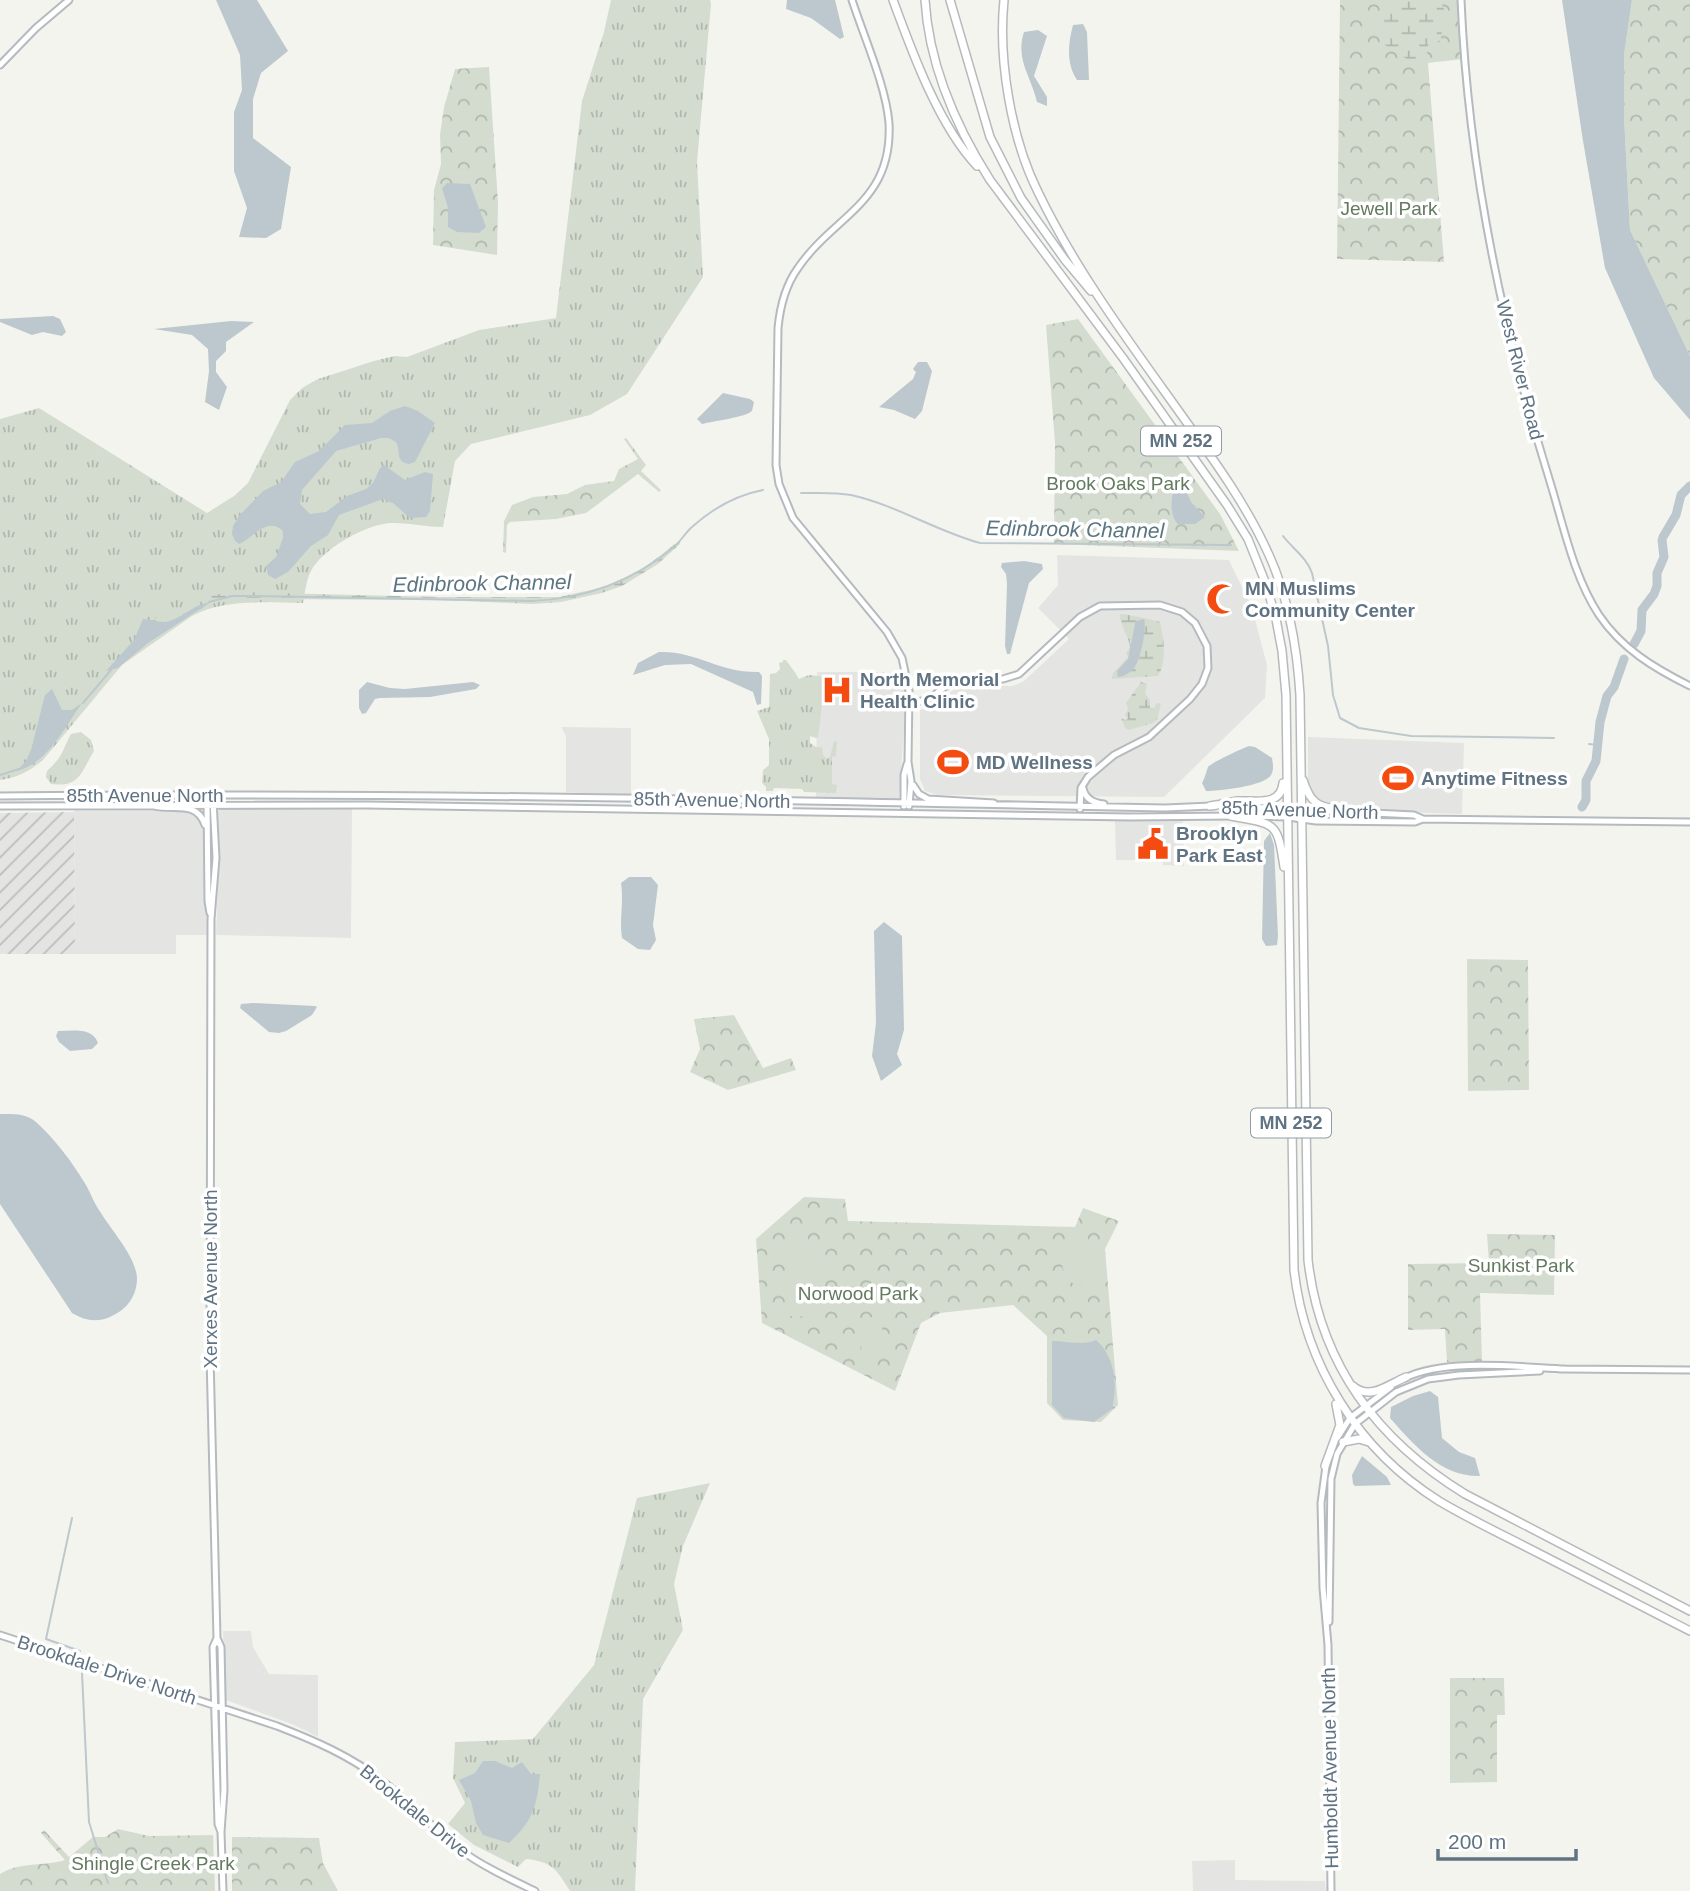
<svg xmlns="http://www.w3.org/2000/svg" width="1690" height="1891" viewBox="0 0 1690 1891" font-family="Helvetica,sans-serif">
<defs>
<pattern id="industrial-furrows" width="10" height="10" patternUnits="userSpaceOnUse" patternTransform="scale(1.75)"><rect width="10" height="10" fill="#e4e5e3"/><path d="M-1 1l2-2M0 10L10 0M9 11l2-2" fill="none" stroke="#bcbebd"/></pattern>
<pattern id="grass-tufts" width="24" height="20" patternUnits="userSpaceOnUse" patternTransform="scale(1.75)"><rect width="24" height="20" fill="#d4dcd0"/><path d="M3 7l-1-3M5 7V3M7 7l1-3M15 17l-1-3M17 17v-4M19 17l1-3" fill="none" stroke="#afb7ae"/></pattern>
<pattern id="forest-crowns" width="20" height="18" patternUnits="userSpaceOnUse" patternTransform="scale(1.75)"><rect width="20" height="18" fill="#d4dcd0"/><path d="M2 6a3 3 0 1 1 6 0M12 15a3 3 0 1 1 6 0" fill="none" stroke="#afb7ae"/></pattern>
<pattern id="wetland-marsh" width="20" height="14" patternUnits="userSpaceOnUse" patternTransform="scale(1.75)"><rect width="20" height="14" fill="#d4dcd0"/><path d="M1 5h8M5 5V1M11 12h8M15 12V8" fill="none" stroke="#afb7ae"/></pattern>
</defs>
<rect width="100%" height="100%" fill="#f4f4ef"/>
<path fill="#e4e5e3" d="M1057 555 1229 560 1252 608 1267 665 1265 698 1164 797 938 795 925 791 920 779V710L937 705 953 690 964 686H1013L1024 681 1069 639 1038 608 1058 585Z
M817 672H902L905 691 904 729 899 798 895 800 816 798Z
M561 727 631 728V796L566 792V736Z
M1308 737 1464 743 1462 814 1365 811 1347 806H1326L1316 801 1308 786Z
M226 806 352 808 351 938 216 935 219 854 218 812 222 807Z
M74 807 186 809 198 816 204 827 207 935H176V954H75Z
M1115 820H1183L1184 866 1163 865V860H1116Z
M223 1631H251L253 1647 269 1674 318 1675V1737L294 1725 226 1700Z
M1235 1860V1880L1325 1881 1326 1891H1193L1192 1861Z"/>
<path fill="url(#industrial-furrows)" d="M74 812 75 954H0V813Z"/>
<path fill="url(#grass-tufts)" d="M611 0H710L711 4 697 162 703 277 627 394 590 415 471 444 455 461 443 527C426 527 410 523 394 523 369 522 322 549 311 571 306 580 305 593 303 603 266 603 225 598 192 616L122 665 43 760C30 771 17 778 0 780V419L39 408 207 513 234 496 248 483 290 400 302 388 318 379 374 361 394 356 407 357 479 330 556 318 582 101 604 32Z
M783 660H786C791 667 795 672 799 679L809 675 827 677 826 694 823 698 818 737 816 738 810 736V743L816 747H822L823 755 827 759 830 757 834 741 837 742 836 756 832 757V784L837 785 836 793 804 792 802 789 774 788 773 791H766V787L762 783 763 770 769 765V739L757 711 769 707 770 674 776 673 780 669 779 663 783 662Z
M81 732 91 740 94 751C81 772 80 788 51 784L46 777C46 769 49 770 54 764 63 755 65 744 71 734Z
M710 1483 683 1546 674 1584 683 1630 643 1699 635 1891H570C556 1869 553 1862 526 1859L518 1867 474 1845 448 1824 465 1803 453 1778 455 1742 533 1739 594 1665 637 1498Z"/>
<path fill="url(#forest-crowns)" d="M1340 0H1458L1463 59 1428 63 1444 262 1337 259Z
M1632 0H1690V356L1630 230 1624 117V55Z
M489 67 498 202 497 255 433 245 434 190 441 164 440 135 444 107 455 69Z
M1078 319 1220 514 1239 551 1054 544 1055 443 1046 325Z
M626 438 646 465 641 471 661 490 659 492 638 474 586 513 556 519 510 522 507 525 506 553 503 552 504 521 512 505 533 497 567 494 585 485 614 481 619 469 638 459 624 439Z
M1467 959 1528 960 1529 1090 1468 1091Z
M734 1015 763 1068 791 1058 796 1070 728 1090 690 1072 700 1049 694 1019Z
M804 1197 845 1199 848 1221 1075 1227 1083 1208 1119 1221 1105 1249 1118 1405 1101 1422 1063 1420 1047 1403V1336L1013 1305 940 1313 921 1323 895 1391 762 1323 756 1239Z
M1487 1234 1555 1235 1554 1295 1480 1293 1482 1362H1447L1445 1329 1408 1330V1264L1489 1263Z
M1450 1678H1504L1505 1715H1497V1782L1450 1783Z
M118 1829 149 1836 213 1835 215 1891H0V1874C21 1861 42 1867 65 1860L41 1833 44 1830 69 1857 93 1837H105Z
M232 1837 319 1838 323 1863 338 1891H232Z"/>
<path fill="url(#wetland-marsh)" d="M1396 0H1440L1444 9 1441 40 1428 45 1426 62 1413 63 1385 45 1376 19C1384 11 1390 11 1396 0Z
M680 540V544L658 564 622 586 602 593 561 602 533 604 438 600 240 599C212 600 194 611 171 627L172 620 161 623 143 619 146 616C163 623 184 613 195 599L230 592 440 597H559L604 587 631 575 648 565Z
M1120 614C1126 614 1154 620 1160 622 1164 638 1167 662 1158 676L1112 679 1113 673 1128 657 1126 653 1130 647C1129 636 1119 624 1120 614Z
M1141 682 1147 684 1145 693 1150 700V708H1154L1157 703H1161L1157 720 1153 723 1129 730 1125 728 1121 718 1125 720 1128 719 1125 715 1128 709 1126 703Z"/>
<path fill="#d4dcd0" d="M786 1246 823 1247 822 1317 786 1316Z
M1083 1247 1102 1249 1101 1289C1071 1287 1063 1283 1060 1251Z
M868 1317 880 1318 883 1322 878 1357 874 1360 860 1356 865 1319Z"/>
<path fill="#bcc8cd" d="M216 0H257L288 51 261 73 253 99V138L291 167 281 229 266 238 239 237 247 208 234 171V112L242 90 240 55Z
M787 0H835L844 37 840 39 811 18 786 9Z
M1562 0H1632L1624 55V117L1630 230 1690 356V420L1654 378 1605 268 1583 141Z
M1083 24 1087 32 1089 80H1077C1066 63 1068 44 1073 25Z
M1038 30 1047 36 1034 76 1047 97V106L1037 102C1031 76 1015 59 1024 32Z
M447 183 470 184 486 227 479 233 457 232 448 227V208L442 188Z
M53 316 60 319 66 332 62 336 43 332 32 335 0 322V319Z
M231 321 254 322 226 342V351L216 361V372L227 387 219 410 205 402 209 371 208 349 192 335 154 329Z
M918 362H927L932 371 922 411 915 419 894 410 879 407 913 379 916 372 913 369Z
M723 393 750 399 754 402 752 411C746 417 714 421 702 424L697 419Z
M405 406 418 411 435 423 415 462 409 464C395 462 401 451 396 442L389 438H381L336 451 302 490 300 504 310 514 326 512 347 496 366 489 373 483 380 468 384 465 405 480 425 472 433 474 430 511 426 517 410 518 393 503 383 499 339 515 328 535 311 546 288 572 275 579 268 575 266 566 276 557 283 538V531C267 516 253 538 239 544L235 541 232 534 233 526 239 516 263 491 281 482 295 462 319 451 345 425 372 423 390 411Z
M1180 487H1184L1191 502 1205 517 1195 524H1178C1170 516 1171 503 1173 492Z
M1024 561 1042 564 1043 569 1029 583 1010 654H1007L1005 646 1007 584 1006 574 1001 567 1002 563Z
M211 602 148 643 118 668 106 671 134 640 143 619C152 619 160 624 170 621 184 616 195 604 211 602Z
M1144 619C1147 628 1141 656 1136 665 1133 671 1124 677 1118 677L1117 671 1128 659 1135 624 1136 621Z
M659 652C698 651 719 673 759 672L762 676 761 704 757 705 753 692 691 664 665 665 633 675 638 663Z
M367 682 390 688 405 689 473 682 480 685 476 689 430 697 380 698 375 699 366 713 362 714 359 708V690Z
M52 689 62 710H72L82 703C64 728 49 762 17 771L26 761 31 750 45 695Z
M1249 746 1255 747 1272 758C1273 764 1274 770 1271 775 1265 786 1219 791 1206 791L1202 783C1205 778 1206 772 1208 767 1211 763 1243 748 1249 746Z
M1270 833 1274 845 1278 936 1277 945 1266 946 1262 939 1264 841Z
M629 877H651L658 885 653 925 656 940 650 950 638 949 622 938C619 920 624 903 621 883Z
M884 922 902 936 904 1030 897 1054 902 1065 881 1081 872 1056 876 1023 874 931Z
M253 1003 315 1006 317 1007 312 1015 286 1031 279 1033 269 1032 240 1008 241 1004Z
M58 1031C73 1031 92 1027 98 1043L92 1049 70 1051 59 1042 56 1036Z
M0 1114C12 1114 26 1113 36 1122 54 1138 73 1163 86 1185 91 1194 95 1205 101 1213 112 1231 136 1257 137 1278 137 1296 127 1309 112 1316 98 1323 85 1321 72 1313L0 1204Z
M1096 1340C1115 1356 1118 1386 1112 1409L1094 1422 1064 1418 1052 1405V1341C1066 1341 1084 1346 1096 1340Z
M1430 1391 1438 1397 1442 1438 1459 1452 1475 1458 1480 1476C1441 1477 1414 1445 1390 1418L1391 1407 1413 1396Z
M1362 1456 1387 1477 1391 1485 1355 1486 1353 1484 1352 1475Z
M483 1761H495L512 1768 522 1762 531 1774H540C537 1806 533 1821 509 1843L483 1835 476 1823 471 1801 459 1780 475 1773Z"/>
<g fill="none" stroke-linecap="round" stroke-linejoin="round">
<path stroke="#bcc8cd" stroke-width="2" d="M801 493C817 493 835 492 851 495 896 505 936 531 980 543L1231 545
M1283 536C1293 549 1307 558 1312 573L1328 646 1333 695 1340 718 1359 728 1411 736 1554 738
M209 602 232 596H250L531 601C586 599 632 582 674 547 681 541 685 533 692 527 712 509 737 495 763 490
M83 703 111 670
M1589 744 1597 745
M0 775 19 769
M72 1518 46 1639 80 1651
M82 1673 89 1822 108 1883"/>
<path stroke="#bcc8cd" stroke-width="9" d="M1663 537 1676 515 1681 495 1690 486
M1634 644 1641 631 1642 610 1654 594 1657 586V573L1664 557 1662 540
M1582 807 1586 800V781L1596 761 1600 722 1607 696 1614 687 1624 659"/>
<defs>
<path id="secondary" d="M852 0C864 37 886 86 889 123 893 203 834 215 798 268 785 286 780 307 778 328L776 465 779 484 793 518 887 632 902 658 909 691 908 762 911 781 909 806
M1461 0C1468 166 1502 328 1551 485 1564 528 1574 577 1599 615 1622 649 1654 668 1690 686
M0 65 36 28 69 0
M909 703 928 700 946 686 960 679H1003L1019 674 1080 617 1100 606 1160 605 1182 612 1195 623 1207 646 1208 668 1202 684 1190 699 1149 737 1114 755 1088 777 1081 788 1080 809
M913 785 919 794 928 799 994 803
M1083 788C1085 799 1093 803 1104 804
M0 796C388 792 777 800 1165 808L1211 806
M213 800 216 858 211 919 210 1356 217 1638 221 1647 224 1790 221 1832 223 1891
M207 801 208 901 210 913
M0 806 367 805 1130 817 1233 816
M154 806C174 811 197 800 205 825
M904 806V775L907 764
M1224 806 1329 811
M1353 812 1414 815 1423 819
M1246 816 1288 817 1316 821 1415 822 1423 819 1690 822
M1564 1369 1690 1370
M1405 1378C1445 1358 1520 1367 1565 1369
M1338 1437 1350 1418 1391 1387
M1326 1466 1321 1503 1323 1588 1328 1645 1331 1891
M1329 1622 1331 1479 1337 1454 1355 1424 1396 1392 1428 1379 1459 1375 1540 1371
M0 1635 277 1726C313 1740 351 1756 382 1781 410 1801 432 1828 459 1849 482 1866 510 1879 535 1891
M217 1638 213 1647 218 1824 221 1832"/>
<path id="highway" d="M893 0C912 52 939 126 977 166
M925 0C929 65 955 125 990 180L1123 358 1227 505 1248 539 1266 584 1276 619 1282 651 1286 695 1294 1270C1305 1365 1358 1450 1439 1501 1471 1520 1505 1536 1538 1553 1589 1579 1639 1605 1690 1631
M950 0 990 137 1021 198 1065 260 1091 291
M1004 0C998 59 1011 138 1038 192 1077 273 1133 347 1185 420 1216 463 1247 506 1269 555 1289 599 1297 646 1300 695L1308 1260C1320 1365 1377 1440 1465 1494L1690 1611
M1303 780C1313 812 1325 806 1354 812
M1210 806C1219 805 1229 802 1238 801 1255 800 1281 807 1283 783
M1231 816C1276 825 1277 820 1284 867
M1353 1386C1370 1401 1389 1384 1406 1377
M1343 1442 1359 1439 1369 1442
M1325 1466 1340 1425 1336 1404"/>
</defs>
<use href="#secondary" stroke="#b5babf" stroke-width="9"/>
<use href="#highway" stroke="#b7babd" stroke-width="10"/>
<use href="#secondary" stroke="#fff" stroke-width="5"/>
<use href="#highway" stroke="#fff" stroke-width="7"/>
</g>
<defs>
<symbol id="mosque-bare" viewBox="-9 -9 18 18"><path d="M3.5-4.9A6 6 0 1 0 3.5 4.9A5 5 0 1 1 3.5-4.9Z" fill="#f34b10" stroke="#fff" stroke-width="2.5" paint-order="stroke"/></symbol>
<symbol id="hospital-bare" viewBox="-9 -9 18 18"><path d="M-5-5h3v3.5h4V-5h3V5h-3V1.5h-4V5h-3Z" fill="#f34b10" stroke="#fff" stroke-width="2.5" paint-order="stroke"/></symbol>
<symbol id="stadium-bare" viewBox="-9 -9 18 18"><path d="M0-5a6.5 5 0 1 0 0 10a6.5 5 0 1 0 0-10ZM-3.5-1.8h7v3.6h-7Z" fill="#f34b10" stroke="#fff" stroke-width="2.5" paint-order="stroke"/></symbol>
<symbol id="civic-bare" viewBox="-9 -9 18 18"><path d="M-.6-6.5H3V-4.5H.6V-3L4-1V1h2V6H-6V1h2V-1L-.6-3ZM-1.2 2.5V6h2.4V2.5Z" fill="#f34b10" stroke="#fff" stroke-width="2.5" paint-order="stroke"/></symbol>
</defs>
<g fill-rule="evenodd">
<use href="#mosque-bare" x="1200" y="577" width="44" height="44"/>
<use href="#hospital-bare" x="815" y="668" width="44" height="44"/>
<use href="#stadium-bare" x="931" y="740" width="44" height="44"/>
<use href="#stadium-bare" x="1376" y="756" width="44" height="44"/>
<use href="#civic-bare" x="1131" y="822" width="44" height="44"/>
</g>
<g text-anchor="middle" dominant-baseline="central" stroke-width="7" stroke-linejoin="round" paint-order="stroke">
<g fill="#fff" stroke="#909da8" stroke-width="2">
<rect x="1141" y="426.5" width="80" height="29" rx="5"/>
<rect x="1251" y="1108.5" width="80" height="29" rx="5"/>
</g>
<g font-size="18" font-weight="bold" fill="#607383">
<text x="1181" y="441">MN 252</text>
<text x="1291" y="1123">MN 252</text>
</g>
<g font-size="19" fill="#647a5f" stroke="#fff">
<text x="1389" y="208">Jewell Park</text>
<text x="1118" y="483">Brook Oaks Park</text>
<text x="1521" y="1265">Sunkist Park</text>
<text x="858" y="1293">Norwood Park</text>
<text x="153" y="1863">Shingle Creek Park</text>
</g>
<g font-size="19" fill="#607383" stroke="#fff">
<text transform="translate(1520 370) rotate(76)">West River Road</text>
<text x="145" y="795">85th Avenue North</text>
<text transform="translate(712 800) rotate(1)">85th Avenue North</text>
<text transform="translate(1300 810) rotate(2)">85th Avenue North</text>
<text transform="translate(210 1279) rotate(-90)">Xerxes Avenue North</text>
<text transform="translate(107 1670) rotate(18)">Brookdale Drive North</text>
<text transform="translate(1330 1768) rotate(-91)">Humboldt Avenue North</text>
<text transform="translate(415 1811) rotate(39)">Brookdale Drive</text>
</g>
<g font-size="19" font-weight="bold" fill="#607383" stroke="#fff" text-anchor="start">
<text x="1245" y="588">MN Muslims<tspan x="1245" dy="22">Community Center</tspan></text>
<text x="860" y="679">North Memorial<tspan x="860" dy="22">Health Clinic</tspan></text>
<text x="976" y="762">MD Wellness</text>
<text x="1421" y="778">Anytime Fitness</text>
<text x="1176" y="833">Brooklyn<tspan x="1176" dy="22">Park East</tspan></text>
</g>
<g font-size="21" font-style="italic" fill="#5b7681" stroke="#fff">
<text transform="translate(1075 529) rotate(1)">Edinbrook Channel</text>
<text transform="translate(482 583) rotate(-1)">Edinbrook Channel</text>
</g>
</g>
<path d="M1438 1849v10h138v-10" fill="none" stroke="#607383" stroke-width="3.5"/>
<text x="1448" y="1849" font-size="21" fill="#607383" stroke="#ffffff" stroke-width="5" paint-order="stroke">200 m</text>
</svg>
